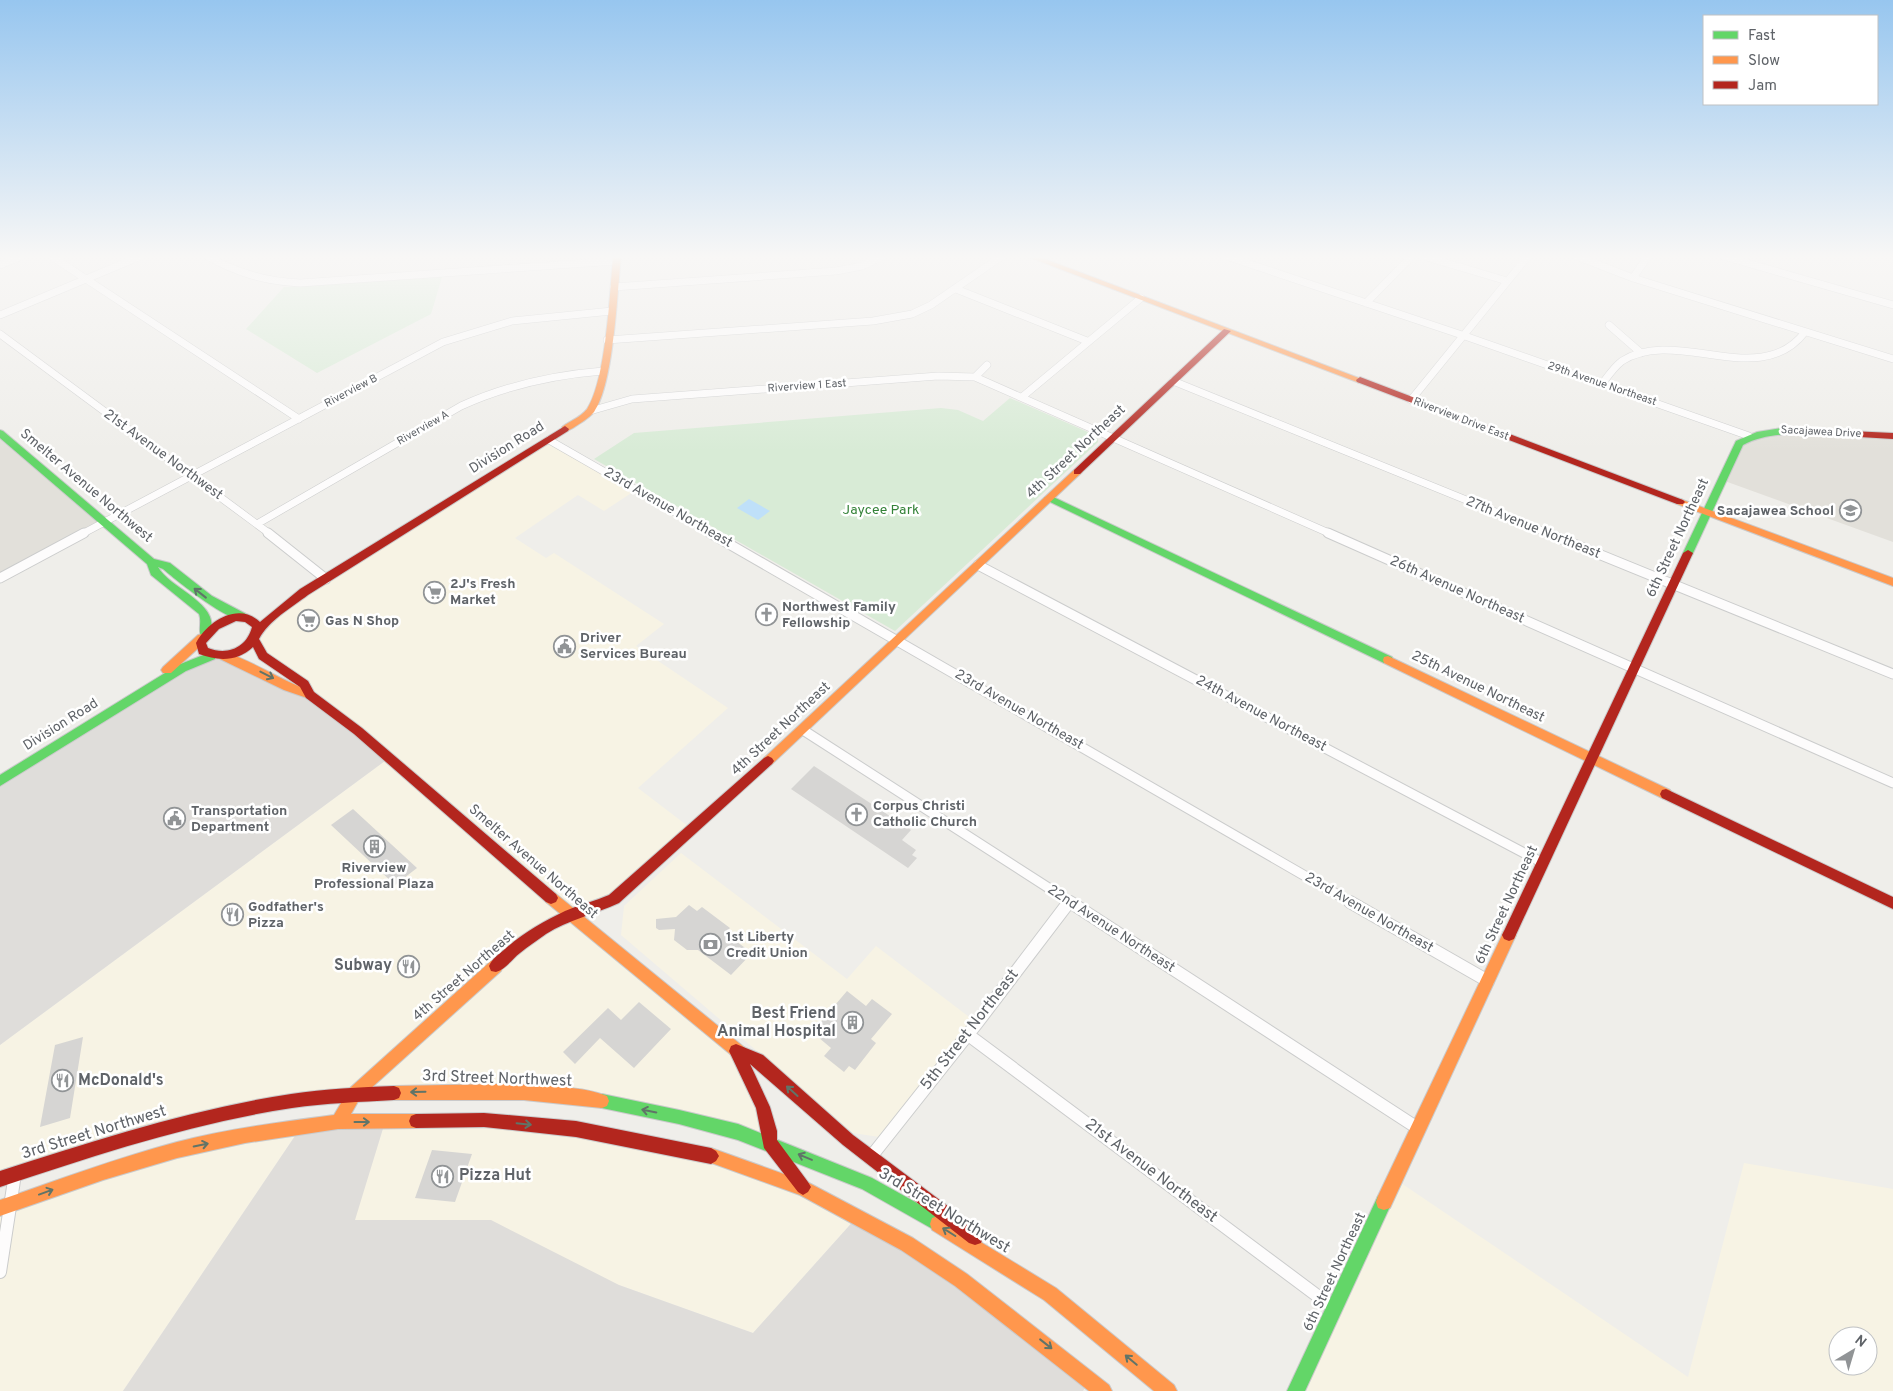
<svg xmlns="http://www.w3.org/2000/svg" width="1893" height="1391" viewBox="0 0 1893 1391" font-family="Overpass,sans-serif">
<rect width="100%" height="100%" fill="#efeeea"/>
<path fill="#f7f3e4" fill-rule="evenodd" d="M549 440 636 490 604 511 578 495 515 538 546 558 554 553 664 624 636 646 728 708 638 788 693 830 629 887 571 915 736 1051 769 1143 585 1098 292 1099 0 1179V1045L389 758 276 666 254 640 276 613Z
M681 853 847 979 876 946 977 1023 886 1138 853 1133 621 935 624 906Z
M484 1120 713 1156 857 1217 753 1333 619 1285 354 1220 385 1122Z
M301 1127 123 1391H0V1208L111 1170Z
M1744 1163 1893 1189V1391H1296L1395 1179 1688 1377ZM1838 1336H1868V1366H1838Z"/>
<path fill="#dfddda" d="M224 656 297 692 389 758 0 1045V781L165 678Z
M385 1122 355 1220H491L619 1285 753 1333 857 1217 1090 1379 1083 1391H123L301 1127Z"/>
<path fill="#e2e0da" d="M1765 431 1893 437V542L1722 480 1739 443Z
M0 433 106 521 0 578Z"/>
<path fill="#d8ebd6" d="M442 277 431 314 317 373 246 329 284 287Z
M1010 398 1097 436 1098 442 895 631 594 459 634 433 941 408 958 410 983 421Z"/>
<path fill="#bfe0f9" d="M749 499 770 511 758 520 737 508Z"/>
<path fill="#d6d5d3" d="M814 766 911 830 902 840 916 850 912 855 917 858 908 868 791 789Z
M353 809 417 868 395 885 331 825Z
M689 905 697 911 702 907 730 928 725 933 752 953 731 975 698 950H687L674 940 675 929 659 930 656 928V919L676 917Z
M847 991 866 1006 872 999 892 1014 871 1039 876 1043 855 1070 849 1066 844 1072 824 1056 831 1048 812 1032Z
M639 1002 671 1029 634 1068 600 1038 575 1064 563 1052 608 1008 621 1020Z
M83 1037 70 1118 40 1127 55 1045Z
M432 1150 472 1154 455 1202 415 1198Z"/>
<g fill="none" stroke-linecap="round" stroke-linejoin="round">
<defs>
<path id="street-far2" d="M51 256 299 419
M207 256C237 273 265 281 300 283L616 261
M1226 256 1462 335 1749 436
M1423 256 1507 281
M1576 256 1633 278 1893 359
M1723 256 1893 305
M0 265 22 256
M1633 278 1648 256
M614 287 836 271 862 266 883 256
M956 289 1087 341
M1366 303 1412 256
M0 315 141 256
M1609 325 1641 353
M0 334 270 534
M607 340 873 321 912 314 931 305 1002 256
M975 377 987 365
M1173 381 1550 534
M1602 384C1608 376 1614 367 1622 361 1677 326 1760 391 1805 332
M1022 397 1141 298
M1411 400 1528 256
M590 411 632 399 938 376 975 377 1331 534
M549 440 713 534
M257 524 461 406C507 385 553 375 603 371
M82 534 443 342 512 321 612 311"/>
<path id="street-far1" d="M268 533 326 579
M710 533 1352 903
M1328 533 1893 783
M1547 533 1893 674
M978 565 1543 863
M0 578 84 533
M803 730 1072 903
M1068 903 1069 901"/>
<path id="street" d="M1070 902 1419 1129
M1350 902 1488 981
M967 1034 1335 1309
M870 1158 977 1023 1069 902
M0 1272 15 1174"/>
<path id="fast" d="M1782 428 1829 430 1833 433 1829 436C1799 434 1770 431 1743 445L1693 553 1692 555H1684L1683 553 1736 441 1757 432Z
M0 430 3 431 154 559 170 563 212 596 246 614 247 617 246 620C230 624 176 580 163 569L158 567C171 590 224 604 209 636H201C198 630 202 622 199 614L151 575 147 564 0 438Z
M1049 495 1392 657 1393 660 1392 663H1384L1046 500 1044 498Z
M211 652 215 653 216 656 215 659 186 671 0 786V775L178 665Z
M602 1094 679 1110 738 1124 872 1178 944 1218 946 1224 944 1230 938 1232 862 1189 738 1140 679 1124 602 1108 597 1106 595 1101 597 1096Z
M1384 1194 1390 1196 1392 1202 1305 1391H1287L1378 1196Z"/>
<path id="slow" d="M613 256H621C617 294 614 383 594 412 589 418 582 422 576 426 571 429 568 432 562 431V427C570 421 581 417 587 409 606 381 610 292 613 256Z
M1026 256H1037L1364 380 1360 383 1357 382Z
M1077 469 1082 472 1080 474 772 764 768 766 764 764 762 761 764 758 1074 470Z
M1680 499 1893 578V586L1677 504 1675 502Z
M202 634 207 638 206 641 171 673H163L161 670 163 667 198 635Z
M224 652C256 662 282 682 314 692L316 695 314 698 310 699 284 690 220 659 219 656 220 653Z
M1388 656 1670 790 1672 794 1670 798 1666 799 1662 798 1384 663 1383 660 1384 657Z
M551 892 556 894 745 1048 747 1053 745 1058 740 1060 735 1058 546 902 544 898 546 894Z
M1509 929 1514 931 1516 935 1390 1208 1384 1210 1378 1208 1376 1202 1378 1196 1504 931Z
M496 960 501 961 503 966 501 971 360 1098 351 1114H416L421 1116 423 1121 421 1126 416 1128 338 1129 245 1143 177 1158 103 1180 0 1216V1200C58 1180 117 1158 177 1142 228 1129 281 1122 334 1115L350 1088 491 961Z
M498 1084C527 1085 581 1085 607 1096L609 1101 607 1106 602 1108 524 1100H394L389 1098 387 1093 389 1088 394 1086Z
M711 1148 809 1183 913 1238 967 1274 1109 1385 1112 1391H1089L955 1286 901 1250 800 1195 706 1161 703 1156 706 1151Z
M938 1216 1056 1288 1174 1385 1177 1391H1154L1044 1300 932 1230 930 1224 932 1218Z"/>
<path id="jam" d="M1224 329 1231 331 1080 474H1074V470Z
M1360 377 1683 500 1685 502 1683 504H1677L1357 382 1356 380Z
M565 426 569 429 568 431 308 595C291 608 269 620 259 639L267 653 308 681 314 692 362 728 556 894 558 898 556 902 551 904 546 902 354 734 306 698 300 687 259 659 253 647C237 662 218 661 199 654L196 643C207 622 238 601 260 622L300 589ZM236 621 245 622 252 627C247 647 228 656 208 648L206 643 219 629Z
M1829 430 1893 433V439L1826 435V431Z
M1688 550 1693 553 1514 939 1509 941 1504 939 1502 935 1504 931 1683 553Z
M768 756 772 758 774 761 772 764 619 903C595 914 568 920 546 934 538 940 528 946 520 953 512 959 506 969 496 972L491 971 489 966C492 959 499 954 505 949 523 933 544 921 565 911 579 905 595 901 609 895L764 758Z
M1666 789 1893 897V909L1662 798 1660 794 1662 790Z
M736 1044 763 1055 853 1135 981 1231 983 1237 981 1243 975 1245 969 1243 843 1145 750 1064 770 1107 777 1131V1140L808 1182 811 1187 808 1192 803 1195 798 1192 764 1148 756 1108 729 1051 731 1046Z
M394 1086 399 1088 401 1093 399 1098 394 1100C360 1102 326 1103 292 1108 192 1123 96 1155 0 1187V1171C96 1140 191 1109 291 1094 325 1089 360 1087 394 1086Z
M484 1113 576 1121 711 1148 716 1151 719 1156 716 1161 711 1164 576 1137 484 1127 416 1128 411 1126 409 1121 411 1116 416 1114Z"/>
</defs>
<use href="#street-far2" stroke="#cbcccc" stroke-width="8"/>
<use href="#street-far1" stroke="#cbcccc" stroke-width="11"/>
<use href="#street" stroke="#cbcccc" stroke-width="14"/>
<use href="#fast" stroke="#cacacb" stroke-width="2"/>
<use href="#slow" stroke="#cacacb" stroke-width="2"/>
<use href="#jam" stroke="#cacacb" stroke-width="2"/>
<use href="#street-far2" stroke="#fdfcfc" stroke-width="7"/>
<use href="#street-far1" stroke="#fdfcfc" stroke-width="9"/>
<use href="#street" stroke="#fdfcfc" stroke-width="12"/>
<use href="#fast" fill="#63d668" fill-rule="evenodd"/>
<use href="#slow" fill="#ff974d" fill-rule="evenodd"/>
<use href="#jam" fill="#b3261e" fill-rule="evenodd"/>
</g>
<defs><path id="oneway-shaft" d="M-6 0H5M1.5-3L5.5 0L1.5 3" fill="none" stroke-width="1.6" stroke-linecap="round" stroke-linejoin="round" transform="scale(1.25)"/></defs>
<g stroke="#607468">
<use href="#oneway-shaft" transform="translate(200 593) rotate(-142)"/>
<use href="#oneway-shaft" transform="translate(267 675) rotate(27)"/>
<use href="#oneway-shaft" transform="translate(792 1091) rotate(-138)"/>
<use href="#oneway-shaft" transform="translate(418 1092) rotate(179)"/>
<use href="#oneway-shaft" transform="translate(649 1111) rotate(-169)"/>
<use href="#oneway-shaft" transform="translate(362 1122)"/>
<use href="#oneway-shaft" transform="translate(524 1124) rotate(6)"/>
<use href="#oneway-shaft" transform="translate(201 1145) rotate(-12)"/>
<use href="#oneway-shaft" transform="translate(805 1157) rotate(-157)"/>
<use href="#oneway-shaft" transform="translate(46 1192) rotate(-20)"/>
<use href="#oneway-shaft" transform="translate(949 1232) rotate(-148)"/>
<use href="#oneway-shaft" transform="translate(1046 1344) rotate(38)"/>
<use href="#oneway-shaft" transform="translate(1131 1360) rotate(-140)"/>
</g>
<linearGradient id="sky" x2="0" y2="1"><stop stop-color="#97c6ef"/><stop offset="0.57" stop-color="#f8f7f6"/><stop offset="1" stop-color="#f8f7f6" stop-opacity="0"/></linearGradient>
<rect width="1893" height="451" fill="url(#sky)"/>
<defs>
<symbol id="school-ring" viewBox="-11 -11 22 22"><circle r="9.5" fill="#fff" stroke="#919496" stroke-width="1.5"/><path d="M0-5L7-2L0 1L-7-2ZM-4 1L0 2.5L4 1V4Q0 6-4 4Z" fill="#919496"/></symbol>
<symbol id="supermarket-ring" viewBox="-11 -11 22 22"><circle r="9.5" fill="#fff" stroke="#919496" stroke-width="1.5"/><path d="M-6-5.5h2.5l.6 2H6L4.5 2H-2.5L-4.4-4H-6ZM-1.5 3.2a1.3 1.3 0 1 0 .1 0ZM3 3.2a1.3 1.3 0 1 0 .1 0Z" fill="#919496"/></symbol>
<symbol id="church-ring" viewBox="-11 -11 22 22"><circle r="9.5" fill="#fff" stroke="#919496" stroke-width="1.5"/><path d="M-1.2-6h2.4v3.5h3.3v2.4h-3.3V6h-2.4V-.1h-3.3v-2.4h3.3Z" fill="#919496"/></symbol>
<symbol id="civic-ring" viewBox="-11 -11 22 22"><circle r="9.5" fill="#fff" stroke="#919496" stroke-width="1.5"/><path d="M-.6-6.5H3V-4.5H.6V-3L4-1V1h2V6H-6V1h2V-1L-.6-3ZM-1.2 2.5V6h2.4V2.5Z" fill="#919496"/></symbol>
<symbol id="building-ring" viewBox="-11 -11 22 22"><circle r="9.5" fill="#fff" stroke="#919496" stroke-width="1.5"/><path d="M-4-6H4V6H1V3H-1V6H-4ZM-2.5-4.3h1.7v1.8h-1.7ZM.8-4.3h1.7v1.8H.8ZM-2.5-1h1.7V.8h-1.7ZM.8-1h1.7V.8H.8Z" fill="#919496"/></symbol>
<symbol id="restaurant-ring" viewBox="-11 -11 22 22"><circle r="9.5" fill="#fff" stroke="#919496" stroke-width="1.5"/><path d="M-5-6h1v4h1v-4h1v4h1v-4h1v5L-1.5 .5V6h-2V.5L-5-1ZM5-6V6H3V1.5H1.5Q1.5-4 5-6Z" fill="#919496"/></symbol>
<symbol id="bank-ring" viewBox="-11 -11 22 22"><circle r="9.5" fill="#fff" stroke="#919496" stroke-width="1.5"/><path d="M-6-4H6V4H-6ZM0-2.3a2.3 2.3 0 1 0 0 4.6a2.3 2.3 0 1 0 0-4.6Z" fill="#919496"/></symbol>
</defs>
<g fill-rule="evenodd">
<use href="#school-ring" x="1838" y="498" width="25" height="25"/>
<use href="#supermarket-ring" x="422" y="580" width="25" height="25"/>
<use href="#church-ring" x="754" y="602" width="25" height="25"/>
<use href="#supermarket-ring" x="296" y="608" width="25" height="25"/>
<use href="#civic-ring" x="552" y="634" width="25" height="25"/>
<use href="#church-ring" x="844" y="802" width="25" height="25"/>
<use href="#civic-ring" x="162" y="806" width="25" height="25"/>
<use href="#building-ring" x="362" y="834" width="25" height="25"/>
<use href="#restaurant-ring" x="220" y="902" width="25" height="25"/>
<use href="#bank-ring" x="698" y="932" width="25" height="25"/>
<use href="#restaurant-ring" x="396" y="954" width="25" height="25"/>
<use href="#building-ring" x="840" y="1010" width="25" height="25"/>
<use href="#restaurant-ring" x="50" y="1068" width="25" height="25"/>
<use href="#restaurant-ring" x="430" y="1164" width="25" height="25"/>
</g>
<g text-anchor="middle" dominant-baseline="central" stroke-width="5" stroke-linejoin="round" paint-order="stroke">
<g font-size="11" fill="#5f6368" stroke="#fff">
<text transform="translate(1602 384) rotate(19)">29th Avenue Northeast</text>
<text transform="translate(807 386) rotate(-4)">Riverview 1 East</text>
<text transform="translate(351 391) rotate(-28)">Riverview B</text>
<text transform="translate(1461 419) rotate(21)">Riverview Drive East</text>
<text transform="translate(423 428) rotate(-30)">Riverview A</text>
<text transform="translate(1821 432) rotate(3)">Sacajawea Drive</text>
</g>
<g font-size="14" fill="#5f6368" stroke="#fff">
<text transform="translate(507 448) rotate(-32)">Division Road</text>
<text transform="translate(1076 452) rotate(-43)">4th Street Northeast</text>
<text transform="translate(163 455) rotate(36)">21st Avenue Northwest</text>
<text transform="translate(86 486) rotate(40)">Smelter Avenue Northwest</text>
<text transform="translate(668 508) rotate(30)">23rd Avenue Northeast</text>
<text transform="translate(1533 528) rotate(22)">27th Avenue Northeast</text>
<text transform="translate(1678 538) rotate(-65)">6th Street Northeast</text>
<text transform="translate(1457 590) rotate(24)">26th Avenue Northeast</text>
<text transform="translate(1478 687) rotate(26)">25th Avenue Northeast</text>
<text transform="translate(1019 710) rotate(30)">23rd Avenue Northeast</text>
<text transform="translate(1261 714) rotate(28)">24th Avenue Northeast</text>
<text transform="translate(61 725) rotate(-32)">Division Road</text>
<text transform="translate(781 729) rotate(-43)">4th Street Northeast</text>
<text transform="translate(533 862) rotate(41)">Smelter Avenue Northeast</text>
<text transform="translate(1507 905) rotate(-65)">6th Street Northeast</text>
<text transform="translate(1369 913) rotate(30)">23rd Avenue Northeast</text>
<text transform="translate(1111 929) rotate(33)">22nd Avenue Northeast</text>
<text transform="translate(464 976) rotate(-41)">4th Street Northeast</text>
<text transform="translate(1335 1272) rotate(-65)">6th Street Northeast</text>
</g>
<g font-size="14" fill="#348238" stroke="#fff">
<text x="881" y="510">Jaycee Park</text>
</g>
<g font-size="14" font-weight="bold" fill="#5f6368" stroke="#fff" text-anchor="start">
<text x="1834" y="511" text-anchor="end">Sacajawea School</text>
<text x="450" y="584">2J's Fresh<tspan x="450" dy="16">Market</tspan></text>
<text x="782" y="607">Northwest Family<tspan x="782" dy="16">Fellowship</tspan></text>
<text x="325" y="621">Gas N Shop</text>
<text x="580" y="638">Driver<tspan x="580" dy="16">Services Bureau</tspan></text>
<text x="873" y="806">Corpus Christi<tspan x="873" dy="16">Catholic Church</tspan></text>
<text x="191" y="811">Transportation<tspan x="191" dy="16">Department</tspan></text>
<text x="374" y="868" text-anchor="middle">Riverview<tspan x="374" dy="16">Professional Plaza</tspan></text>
<text x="248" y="907">Godfather's<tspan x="248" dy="16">Pizza</tspan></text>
<text x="726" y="937">1st Liberty<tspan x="726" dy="16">Credit Union</tspan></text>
</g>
<g font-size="16" font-weight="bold" fill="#5f6368" stroke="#fff" text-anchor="end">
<text x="392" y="966">Subway</text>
<text x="836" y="1014">Best Friend<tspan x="836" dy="18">Animal Hospital</tspan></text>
<text x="78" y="1081" text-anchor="start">McDonald's</text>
<text x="459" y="1176" text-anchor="start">Pizza Hut</text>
</g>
<g font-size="16" fill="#5f6368" stroke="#fff">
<text transform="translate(970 1030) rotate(-52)">5th Street Northeast</text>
<text transform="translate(497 1079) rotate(2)">3rd Street Northwest</text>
<text transform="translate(94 1133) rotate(-17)">3rd Street Northwest</text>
<text transform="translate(1151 1171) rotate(37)">21st Avenue Northeast</text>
<text transform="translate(944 1211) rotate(31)">3rd Street Northwest</text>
</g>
</g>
<rect x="1703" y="15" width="175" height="90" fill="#ffffff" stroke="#bfc1c3"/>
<rect x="1713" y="31" width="25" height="8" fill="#63d668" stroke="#bfc1c3"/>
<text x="1748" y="40" font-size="15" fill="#5f6368">Fast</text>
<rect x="1713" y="56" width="25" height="8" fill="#ff974d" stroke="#bfc1c3"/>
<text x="1748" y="65" font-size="15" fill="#5f6368">Slow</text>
<rect x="1713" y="81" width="25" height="8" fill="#b3261e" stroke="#bfc1c3"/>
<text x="1748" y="90" font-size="15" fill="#5f6368">Jam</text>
<g transform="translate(1853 1351) rotate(38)"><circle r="24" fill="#ffffff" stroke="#bfc1c3"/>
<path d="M0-4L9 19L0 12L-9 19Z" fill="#919496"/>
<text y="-8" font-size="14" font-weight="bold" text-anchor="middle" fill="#5f6368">N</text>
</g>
</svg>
